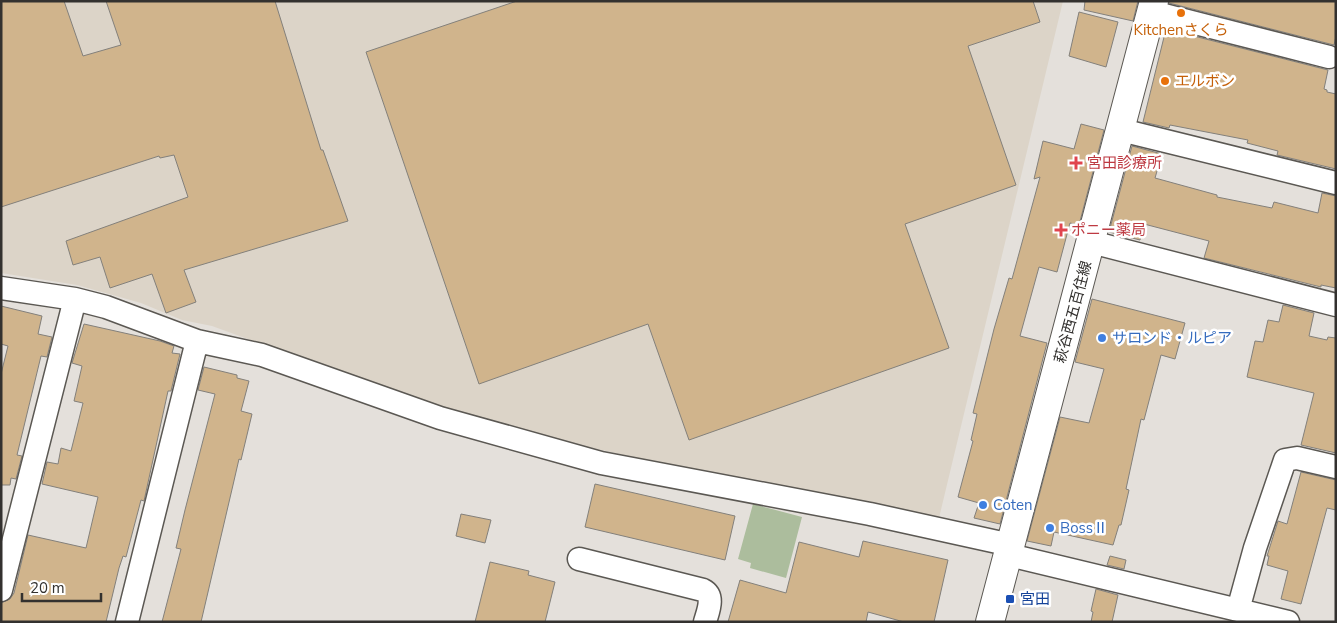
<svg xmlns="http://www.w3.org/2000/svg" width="1337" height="623" viewBox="0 0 1337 623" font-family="'Nunito Sans','Noto Sans JP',sans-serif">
<rect width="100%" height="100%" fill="#e4e0db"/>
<path fill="#dcd4c8" d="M1 1H1063L939 518 823 500 492 425 420 402 212 326 182 320 141 303 77 285 1 273Z"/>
<path fill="#acbd9d" d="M753 504 802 517 786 578 750 568 751 563 738 559Z"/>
<path fill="#d0b48c" stroke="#83807b" d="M1 1H64L83 56 121 45 106 1H275L321 150H323L348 221 184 270 196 302 166 313 152 274 110 288 100 257 73 265 66 241 188 197 174 155 160 158 159 156 1 207Z
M517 1H1033L1040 22 968 46 1016 185 905 224 949 348 689 440 648 324 479 384 366 52Z
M1085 1H1138L1133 21 1084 10Z
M1169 1H1336V36L1334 45 1169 3Z
M1079 12 1118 22 1106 67 1069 56Z
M1166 29 1328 70 1324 89 1327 90V92L1336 94V169L1277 155 1278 151 1247 143 1248 140 1170 125 1169 128 1143 122Z
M1081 124 1104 130 1079 225 1070 223 1057 272 1039 267 1020 336 1047 343 1000 524 974 518 979 503 958 497 973 441 971 440 977 414 973 413 994 329 1009 278 1012 279 1040 177 1034 179 1043 141 1074 149Z
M1132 146 1162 154 1155 178 1217 195V197L1272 208 1274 202 1318 213 1322 193 1336 196V288L1321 285V287L1204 258 1209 241 1144 224 1140 240 1109 232Z
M1092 299 1185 323 1175 359 1161 355 1144 420 1141 419 1126 489 1129 490 1121 525H1119L1113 545 1054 532 1051 546 1027 541 1060 417 1089 423 1104 369 1075 362Z
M1283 305 1314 313 1309 336 1327 340 1328 337 1336 338V453L1301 445 1314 393 1247 377 1255 341 1263 342 1268 320 1279 322Z
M1 306 42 316 38 334 52 337 47 357 41 356 17 455 22 456 16 479 11 478 10 485H1V374L8 346 1 344Z
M84 324 160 341 174 346 172 353 180 354 171 391H168L144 501 141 500 126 557 123 556 119 568 106 622H1V603L10 599 14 593 28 535 86 548 98 497 42 484 47 462 58 464 61 448 71 451 83 403 74 401 82 366 72 363Z
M204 367 237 375V378L249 381 241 411 252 414 241 460 239 459 233 485 201 622H162L181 549 176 548 185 510 215 394 198 390Z
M1301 472 1336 480V510L1327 508 1301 604 1281 599 1288 571 1267 565 1269 556H1267L1278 521 1287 524Z
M595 484 735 516 725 560 585 527Z
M461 514 491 520 485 543 456 536Z
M863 541 948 560 934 622H904L868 612 866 622H728L740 580 786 593 799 542 859 557Z
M1110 556 1126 560 1124 569 1107 565Z
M490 562 529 571 528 575 555 582 545 622H475Z
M1096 589 1118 595 1112 622H1091L1093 612 1091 611Z"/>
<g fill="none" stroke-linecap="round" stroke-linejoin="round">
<defs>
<path id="street" d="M1152 12 1329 57
M1121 130 1336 183
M1091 242 1336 305
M1 288 75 299 106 307 197 341 262 355 440 418 601 463 870 514 1011 545
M1009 555 1288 622
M579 559 703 590C715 596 708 611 705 622
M1 590 75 299
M1238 610 1255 548 1285 460 1297 458 1336 467
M127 622 197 341"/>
<path id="secondary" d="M990 622 1154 1"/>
</defs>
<use href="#street" stroke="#5b5853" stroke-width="25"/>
<use href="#secondary" stroke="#5b5853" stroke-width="30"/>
<use href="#street" stroke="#fff" stroke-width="22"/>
<use href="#secondary" stroke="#fff" stroke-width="28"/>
</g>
<g fill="#e8710a" stroke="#fff" stroke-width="2">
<circle cx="1181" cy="13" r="5"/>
<circle cx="1165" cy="81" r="5"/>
</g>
<g fill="#e0444e" stroke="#fff" stroke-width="2">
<path d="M1073.5 155.5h5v5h5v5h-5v5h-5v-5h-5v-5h5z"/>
<path d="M1058.5 222.5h5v5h5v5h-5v5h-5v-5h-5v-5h5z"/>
</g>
<g fill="#3f7fe0" stroke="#fff" stroke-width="2">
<circle cx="1102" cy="338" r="5"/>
<circle cx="983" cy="505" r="5"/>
<circle cx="1050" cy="528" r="5"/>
</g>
<rect fill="#1a4fb4" stroke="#fff" stroke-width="2" x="1005" y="594" width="10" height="10" rx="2.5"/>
<g text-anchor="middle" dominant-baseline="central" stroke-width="5" stroke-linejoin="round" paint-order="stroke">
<g font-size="15" fill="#c56008" stroke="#fff">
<text x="1181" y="30">Kitchenさくら</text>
<text x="1175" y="81" text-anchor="start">エルボン</text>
</g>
<g font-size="15" fill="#be3a42" stroke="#fff" text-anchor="start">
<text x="1087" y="163">宮田診療所</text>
<text x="1071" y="230">ポニー薬局</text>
</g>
<g font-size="15" fill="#33312f" stroke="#fff">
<text transform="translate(1073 312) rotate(-75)">萩谷西五百住線</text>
</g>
<g font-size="15" fill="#366cbe" stroke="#fff" text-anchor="start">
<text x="1112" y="338">サロンド・ルピア</text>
<text x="993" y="505">Coten</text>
<text x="1060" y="528">BossⅡ</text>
</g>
<g font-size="15" fill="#164399" stroke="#fff" text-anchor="start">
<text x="1020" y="599">宮田</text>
</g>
</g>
<rect width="1337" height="623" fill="none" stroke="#33312f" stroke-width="5"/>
<path d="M22 593v8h79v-8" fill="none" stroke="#33312f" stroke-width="2.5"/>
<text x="30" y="593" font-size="15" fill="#33312f" stroke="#ffffff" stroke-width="4" paint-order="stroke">20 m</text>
</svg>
